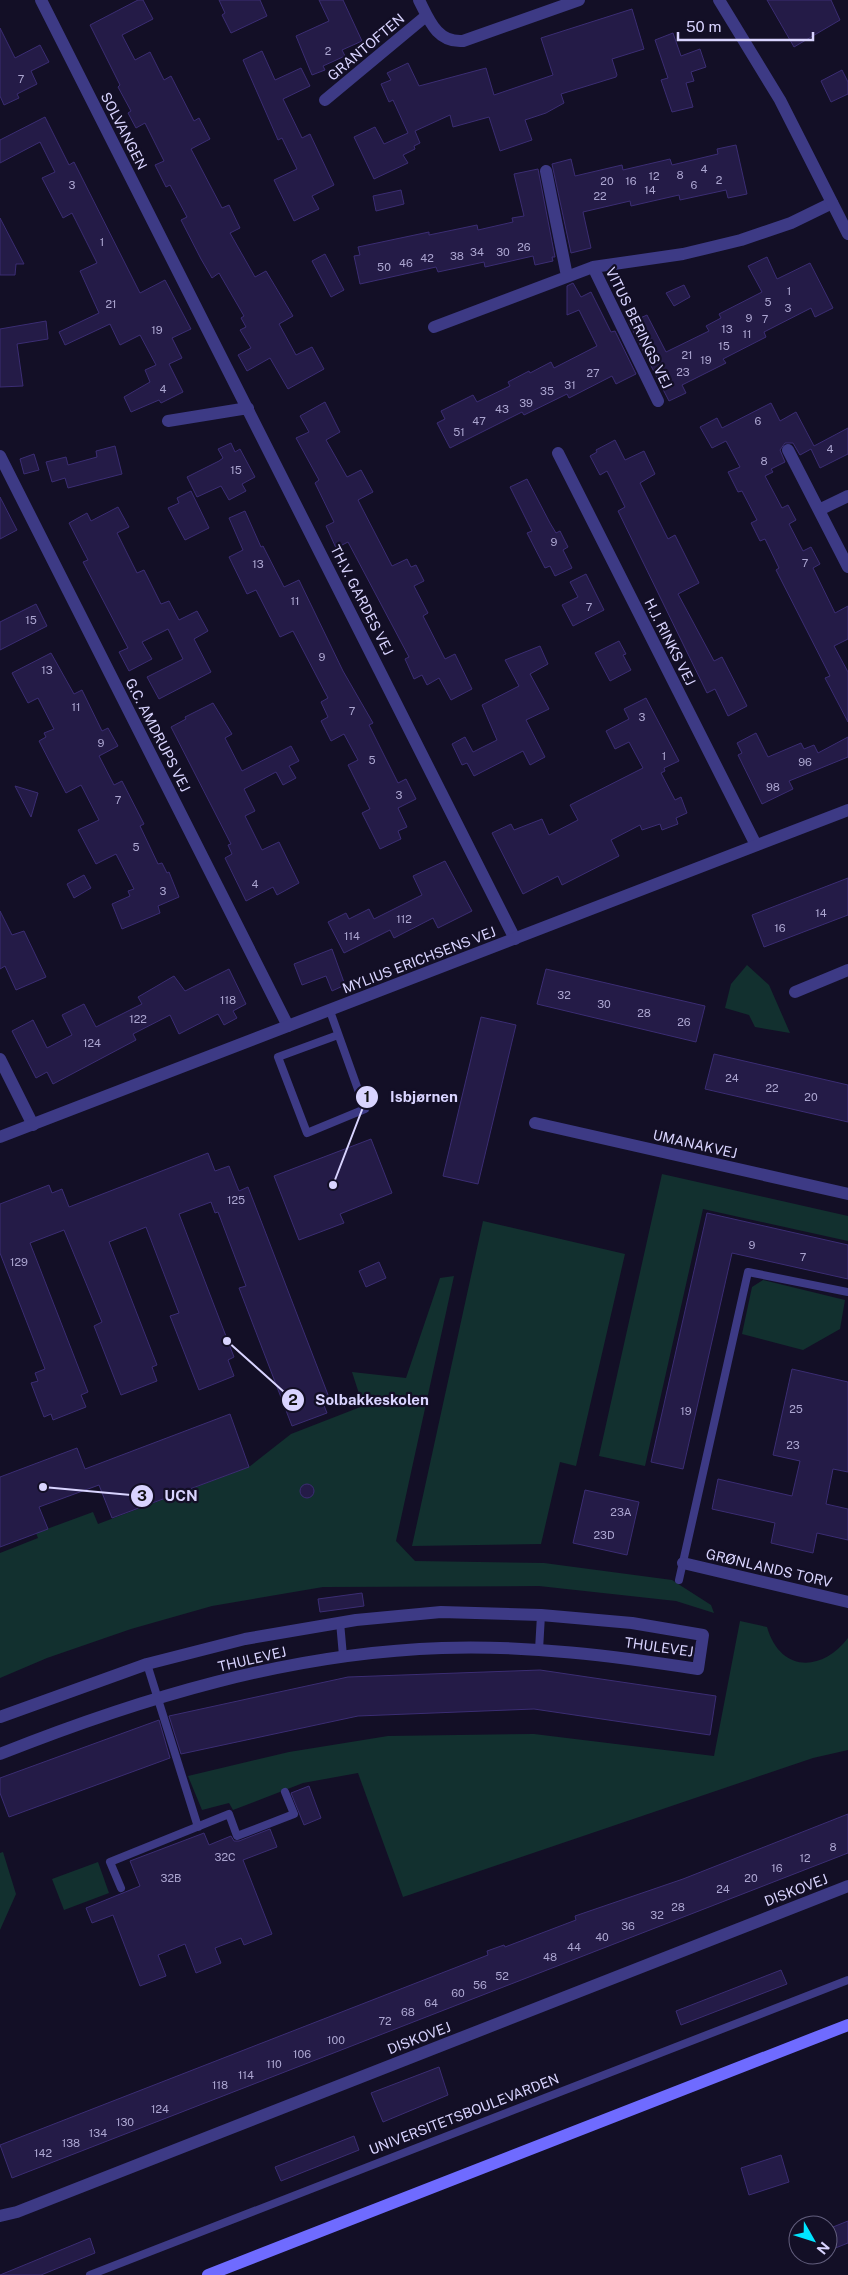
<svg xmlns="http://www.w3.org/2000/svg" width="848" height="2275" viewBox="0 0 848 2275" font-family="'Public Sans',sans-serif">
<rect width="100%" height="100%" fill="#130f26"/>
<path fill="#12302f" d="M747 965 769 985 790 1033 755 1027 749 1015 725 1008 731 984Z
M662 1174 848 1216V1241L703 1209 645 1466 599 1456Z
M483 1221 625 1254 576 1466 560 1462 541 1544 412 1546Z
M454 1276 396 1541 415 1561 544 1563 672 1580 711 1605 714 1613 676 1601 539 1586 323 1587 212 1606 131 1629 47 1658 0 1678V1553L38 1538 36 1533 93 1512 98 1524 249 1467 291 1434 363 1406 352 1372 406 1378 440 1278Z
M763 1280 845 1300 840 1329 803 1350 742 1334 752 1287Z
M740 1621 767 1627C780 1672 821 1673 848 1638V1750L813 1758 403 1897 358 1773 303 1783 233 1810 229 1803 202 1810 188 1776 289 1752 388 1736 534 1734 714 1756Z
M3 1852 16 1894 0 1930V1853Z
M98 1862 109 1893 64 1910 52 1879Z"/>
<path fill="#241b47" stroke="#3b2d73" d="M138 0H143L153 19 122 35 135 60 150 52 164 80 171 76 194 121 199 118 210 139 191 149 222 208 229 205 240 228 230 233 255 277 266 271 293 316 279 324 296 355 312 347 324 369 288 389 270 358 247 371 238 355 251 348 240 330 246 327 241 318 244 316 219 273 212 278 201 259 181 220 187 217 170 185 166 187 155 165 164 161 145 123 136 128 128 113 131 111 118 87 120 85 90 25Z
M219 0H260L267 16 231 33 222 15 225 13Z
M319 0H343L362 41 342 50 345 56 323 66 325 70 312 75 296 36 329 21Z
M767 0H831L840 20 794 47Z
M632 9 644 49 612 59 617 75 616 77 561 94 564 103 546 113 525 120 532 140 500 151 489 117 453 127 450 115 415 131 420 143 414 146 415 149 403 155 408 163 374 179 354 137 375 127 384 144 408 133 393 100 389 102 381 84 391 80 387 73 408 63 419 86 486 68 494 95 553 75 541 38Z
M0 28 15 58 40 45 49 62 31 71 37 84 17 94 19 98 4 105 0 96Z
M673 33 681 56 700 49 706 67 691 72 694 81 686 83 693 107 672 112 661 80 668 78 655 40Z
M262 51 275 80 301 68 310 86 283 99 302 138 310 134 334 185 312 196 319 209 294 221 274 180 297 169 282 138 278 140 243 60Z
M842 70 848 82V94L831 102 821 81Z
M45 117 69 165 74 162 140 293 165 280 191 329 172 338 182 358 169 364 183 392 161 403 159 400 131 412 124 397 150 382 145 370 156 365 140 335 120 345 110 324 65 345 59 332 99 313 80 271 97 263 72 213 63 218 42 178 55 172 40 142 0 163V140Z
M736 145 747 194 728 198 726 190 680 200 679 195 631 206 630 201 583 212 591 248 571 253 552 164 571 159 575 176 622 165 623 170 670 159 672 165 718 154 717 149Z
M538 169 555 257H552L553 261 535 265 533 256 485 267 484 262 438 272 436 267 360 284 354 256 360 255 358 247 429 232V235L477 225 478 230 513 222 512 218 524 216 514 174Z
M401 190 404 204 376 211 373 196Z
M0 218 24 264H16L15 275H0Z
M325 254 344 290 331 297 312 261Z
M767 257 777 279 810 263 833 308 815 317 811 308 764 332 766 337 723 359 726 363 682 385 686 393 669 401 629 323 647 315 666 352 709 331 706 326 721 318 719 314 762 292 748 266Z
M573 283 581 297 591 292 611 332 615 331 636 374 616 384 612 376 569 398 567 394 524 415 522 412 450 448 437 423 445 419 441 411 473 395 477 402 510 386 508 382 529 371 530 373 551 362 554 368 597 346 579 310 567 315V286Z
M684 285 690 297 674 306 666 293Z
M46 321 48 339 17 344 23 386 0 387V329Z
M325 402 340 432 326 440 347 477 361 470 373 492 358 500 361 506 392 566 407 559 411 567 416 565 424 581 414 586 428 613 423 616 445 659 455 654 472 689 451 700 439 678 427 685 422 675 414 679 405 659 409 657 348 542 336 548 326 526 334 522 315 483 319 480 296 438 309 432 300 416Z
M771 403 780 421 796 412 814 446 848 428V454L820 468 811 449 800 455 793 443H785L780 450 785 462 771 469 773 472 765 476 782 508 788 505 796 520 789 524 803 551 811 547 820 564 813 568 835 613 848 606V639L834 646 848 672V722L825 678 830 676 776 570 779 568 765 539 760 541 751 523 757 520 742 491 738 492 728 472 740 467 726 441 712 448 700 427 717 418 722 428Z
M615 440 625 460 644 451 655 474 640 483 668 539 675 535 699 583 678 594 714 661 722 657 747 706 728 716 715 689 707 693 618 511 625 507 607 471 600 475 590 456 597 452 596 450Z
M231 443 235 452 240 449 255 477 242 484 246 491 229 500 221 486 197 497 187 477 219 461 223 458 218 449Z
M115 446 122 474 68 488 65 478 52 482 46 462 66 457 68 465 97 457 96 451Z
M34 454 39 470 24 474 20 459Z
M527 479 550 523 556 533 560 531 568 547 563 550 572 568 555 576 550 566 545 568 527 533 532 531 510 487Z
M191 491 209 528 185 540 168 508 179 503 177 498Z
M0 497 17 530 0 539Z
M118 507 129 527 117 533 137 573 144 570 161 604 169 601 179 620 197 611 208 631 194 639 211 672 159 699 147 677 183 659 168 629 142 642 152 659 129 671 119 652 128 648 83 562 88 560 69 523 87 513 91 521Z
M245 511 261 547 263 546 284 587 299 580 343 671 373 723 369 725 398 783 406 779 416 799 398 808 407 827 398 831 401 839 380 849 362 813 370 809 348 765 358 760 344 734 331 741 321 721 328 717 321 702 328 698 293 631 280 637 256 590 247 594 229 557 243 550 229 518Z
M586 574 604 610 573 626 562 605 578 597 570 582Z
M36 604 47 626 0 650V622Z
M619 641 626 654 623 655 631 670 610 681 595 653Z
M540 646 548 664 530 674 549 709 526 720 545 757 530 765 523 751 474 776 467 763 462 765 452 744 465 737 473 752 497 740 482 705 519 686 505 660Z
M51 653 74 694 82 690 102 731 108 728 118 746 99 756 114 785 122 781 144 824 140 826 158 864 162 863 167 873 169 872 179 897 158 906 160 913 122 929 112 904 130 896 128 891 134 889 116 854 96 864 78 830 99 820 81 785 66 793 39 741 46 737 44 733 54 729 38 698 28 703 12 673Z
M646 698 679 761 664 768 665 771 661 773 675 800 681 797 687 813 676 818 678 824 662 830 660 824 642 830 640 825 611 840 619 856 562 885 558 876 523 894 492 833 511 824 514 830 542 819 549 835 578 820 570 805 643 768 629 742 615 749 606 731 629 719 624 709Z
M213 703 232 734 225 738 242 771 291 746 299 761 289 766 296 778 283 785 276 772 244 789 255 811 245 816 262 850 279 842 299 883 277 895 273 887 246 901 225 858 232 854 228 845 231 844 171 727 186 719 185 717Z
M756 733 768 757 801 743 804 749 814 745 818 753 848 737V757L789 781 793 789 762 804 738 755 742 753 737 743Z
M15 786 38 793 31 817Z
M445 861 472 911 438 928 433 918 394 938 390 930 344 953 328 922 346 913 349 919 369 909 374 919 422 895 413 876Z
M84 875 91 888 74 898 67 884Z
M848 878V915L764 947 752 915Z
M0 911 12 935 24 931 46 977 16 990 5 966 0 969Z
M332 949 345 985 332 991 326 976 302 985 294 964Z
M229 969 246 1004 233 1011 237 1018 224 1025 218 1014 179 1034 170 1015 133 1034 136 1040 53 1084 47 1072 36 1078 12 1031 33 1020 47 1048 72 1035 62 1015 84 1004 96 1027 142 1004 138 997 174 976 185 991Z
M546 969 705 1006 696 1042 537 1004Z
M481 1017 516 1025 478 1184 443 1176Z
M714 1054 848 1085V1122L705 1089Z
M371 1139 392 1193 340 1214 344 1223 299 1240 274 1176Z
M208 1153 215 1171 229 1166 239 1191 248 1187 330 1400 323 1403 327 1413 292 1426 239 1288 246 1286 218 1212 215 1213 211 1202 179 1214 234 1357 228 1360 234 1376 199 1390 170 1316 179 1313 146 1227 109 1242 157 1365 152 1367 157 1381 121 1395 94 1326 102 1322 64 1230 30 1243 88 1392 81 1395 86 1407 53 1420 51 1414 44 1417 31 1383 38 1381 35 1373 45 1369 0 1253V1204L49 1185 52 1193 62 1189 69 1207Z
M707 1213 848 1245V1279L732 1253 683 1469 651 1462Z
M379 1262 386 1278 366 1287 359 1271Z
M792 1369 848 1382V1472L833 1469 826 1504 848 1509V1540L817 1533 813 1553 771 1543 775 1523 712 1509 718 1479 792 1496 800 1461 773 1455Z
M230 1414 249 1467 112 1518 99 1485 39 1507 48 1529 0 1547V1477L77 1448 85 1469Z
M300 1491a7 7 0 1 1 14 0a7 7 0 1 1-14 0Z
M585 1490 639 1502 627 1555 573 1543Z
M362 1593 364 1606 320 1612 318 1599Z
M540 1670 716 1696 710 1735 534 1709 358 1716 181 1754 169 1716 348 1677Z
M159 1720 170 1758 9 1817 0 1793V1778Z
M309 1786 321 1818 304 1825 291 1793Z
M848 1814V1853L12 2178 0 2145 488 1955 487 1951 504 1945 505 1947 576 1920 575 1916 683 1879Z
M270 1829 277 1847 243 1860 272 1934 244 1945 241 1938 215 1948 221 1963 196 1973 185 1944 158 1955 166 1976 140 1986 113 1915 92 1923 86 1908 140 1886 130 1861 204 1833 209 1845 231 1836 234 1841H239Z
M781 1970 787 1984 681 2025 676 2011Z
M439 2067 448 2095 383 2122 371 2093Z
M354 2136 359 2150 281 2181 275 2167Z
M781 2155 789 2182 749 2195 741 2168Z
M848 2221V2243L828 2251V2229Z
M90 2238 95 2253 41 2275H0Z"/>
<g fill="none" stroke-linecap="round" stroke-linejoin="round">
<path stroke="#3d3a85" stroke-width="8" d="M330 1011 365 1109 307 1133 278 1057 338 1035
M679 1580 748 1272 848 1292
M340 1622 343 1656
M539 1650 541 1615
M147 1664 198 1827
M121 1888 110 1862 229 1814 237 1836 294 1814 285 1792
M90 2275 848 1980"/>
<path stroke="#3d3a85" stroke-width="12" d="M41 0 515 939
M419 0C429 20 437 43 463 41L579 0
M325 100 426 16
M546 171 567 276
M593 267 658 401
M434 327 593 267 683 254 741 240 791 223 832 203
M168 421 248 408
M788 450 848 567
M558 453 756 845
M0 456 288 1026
M819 510 848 496
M795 992 848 970
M0 1059 33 1125
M535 1123 848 1194
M683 1563 848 1602
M0 1717 147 1664 245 1639 356 1620 441 1612 541 1615 632 1623 703 1635 698 1669C614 1656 528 1645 442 1648 289 1653 141 1698 0 1754
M0 2216 17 2212 848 1886"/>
<path stroke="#3d3a85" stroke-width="12" d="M719 0 780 100 848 234
M0 1137 848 810"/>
<path stroke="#6f6bff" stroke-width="12" d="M208 2275 848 2025"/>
</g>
<g text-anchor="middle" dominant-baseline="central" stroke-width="4.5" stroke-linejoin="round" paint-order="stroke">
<g font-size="11" fill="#aca6d1">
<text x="328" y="51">2</text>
<text x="21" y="79">7</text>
<text x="704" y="169">4</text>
<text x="680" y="175">8</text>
<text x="654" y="176">12</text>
<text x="719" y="180">2</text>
<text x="607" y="181">20</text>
<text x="631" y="181">16</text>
<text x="72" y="185">3</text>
<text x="694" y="185">6</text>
<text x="650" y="190">14</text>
<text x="600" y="196">22</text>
<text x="102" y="242">1</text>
<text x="524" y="247">26</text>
<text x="477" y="252">34</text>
<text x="503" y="252">30</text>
<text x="457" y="256">38</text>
<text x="427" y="258">42</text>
<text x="406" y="263">46</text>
<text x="384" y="267">50</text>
<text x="789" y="291">1</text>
<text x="768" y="302">5</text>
<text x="111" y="304">21</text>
<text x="788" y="308">3</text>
<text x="749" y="318">9</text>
<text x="765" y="319">7</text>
<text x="727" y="329">13</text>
<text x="157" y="330">19</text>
<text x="747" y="334">11</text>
<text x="724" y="346">15</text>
<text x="687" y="355">21</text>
<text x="706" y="360">19</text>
<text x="683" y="372">23</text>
<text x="593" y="373">27</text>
<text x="570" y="385">31</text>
<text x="163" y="389">4</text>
<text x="547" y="391">35</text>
<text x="526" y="403">39</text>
<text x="502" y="409">43</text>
<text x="479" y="421">47</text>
<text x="758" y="421">6</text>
<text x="459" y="432">51</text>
<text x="830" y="449">4</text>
<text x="764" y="461">8</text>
<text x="236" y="470">15</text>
<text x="554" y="542">9</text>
<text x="805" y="563">7</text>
<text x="258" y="564">13</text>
<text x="295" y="601">11</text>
<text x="589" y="607">7</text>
<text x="31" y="620">15</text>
<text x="322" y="657">9</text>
<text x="47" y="670">13</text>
<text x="76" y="707">11</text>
<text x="352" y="711">7</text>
<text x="642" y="717">3</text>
<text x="101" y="743">9</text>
<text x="664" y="756">1</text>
<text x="372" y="760">5</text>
<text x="805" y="762">96</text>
<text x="773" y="787">98</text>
<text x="399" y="795">3</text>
<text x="118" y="800">7</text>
<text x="136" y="847">5</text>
<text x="255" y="884">4</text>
<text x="163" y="891">3</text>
<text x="821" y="913">14</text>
<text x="404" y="919">112</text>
<text x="780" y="928">16</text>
<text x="352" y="936">114</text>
<text x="564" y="995">32</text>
<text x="228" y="1000">118</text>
<text x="604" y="1004">30</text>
<text x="644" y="1013">28</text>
<text x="138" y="1019">122</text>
<text x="684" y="1022">26</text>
<text x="92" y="1043">124</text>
<text x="732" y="1078">24</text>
<text x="772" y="1088">22</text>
<text x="811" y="1097">20</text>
<text x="236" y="1200">125</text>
<text x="752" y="1245">9</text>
<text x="803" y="1257">7</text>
<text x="19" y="1262">129</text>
<text x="796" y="1409">25</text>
<text x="686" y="1411">19</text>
<text x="793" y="1445">23</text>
<text x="621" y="1512">23A</text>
<text x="604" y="1535">23D</text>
<text x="833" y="1847">8</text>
<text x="225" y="1857">32C</text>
<text x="805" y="1858">12</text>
<text x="777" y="1868">16</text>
<text x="171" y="1878">32B</text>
<text x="751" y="1878">20</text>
<text x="723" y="1889">24</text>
<text x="678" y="1907">28</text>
<text x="657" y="1915">32</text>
<text x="628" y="1926">36</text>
<text x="602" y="1937">40</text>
<text x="574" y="1947">44</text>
<text x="550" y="1957">48</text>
<text x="502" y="1976">52</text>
<text x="480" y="1985">56</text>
<text x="458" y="1993">60</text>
<text x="431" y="2003">64</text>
<text x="408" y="2012">68</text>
<text x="385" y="2021">72</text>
<text x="336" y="2040">100</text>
<text x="302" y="2054">106</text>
<text x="274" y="2064">110</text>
<text x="246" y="2075">114</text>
<text x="220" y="2085">118</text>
<text x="160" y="2109">124</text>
<text x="125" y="2122">130</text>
<text x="98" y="2133">134</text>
<text x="71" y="2143">138</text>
<text x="43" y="2153">142</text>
</g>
<g font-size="14" fill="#d9d4ff" stroke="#130f26">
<text transform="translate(366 47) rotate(-40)">GRANTOFTEN</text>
<text transform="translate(124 131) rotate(63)">SOLVANGEN</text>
<text transform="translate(639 328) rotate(64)">VITUS BERINGS VEJ</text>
<text transform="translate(362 600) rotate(63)">TH.V. GARDES VEJ</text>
<text transform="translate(670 642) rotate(63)">H.J. RINKS VEJ</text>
<text transform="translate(158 735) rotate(63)">G.C. AMDRUPS VEJ</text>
<text transform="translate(419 960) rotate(-21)">MYLIUS ERICHSENS VEJ</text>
<text transform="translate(695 1144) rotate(13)">UMANAKVEJ</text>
<text transform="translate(769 1568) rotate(13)">GRØNLANDS TORV</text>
<text transform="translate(659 1647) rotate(8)">THULEVEJ</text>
<text transform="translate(252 1659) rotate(-13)">THULEVEJ</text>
<text transform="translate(796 1890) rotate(-21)">DISKOVEJ</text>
<text transform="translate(419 2038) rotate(-21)">DISKOVEJ</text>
<text transform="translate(464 2114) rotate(-21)">UNIVERSITETSBOULEVARDEN</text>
</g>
</g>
<path fill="none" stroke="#d9d4ff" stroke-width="2" d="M333 1185L367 1097M227 1341L293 1400M43 1487L142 1496"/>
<g fill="#d9d4ff" stroke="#130f26" stroke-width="2">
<circle cx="333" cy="1185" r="5"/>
<circle cx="227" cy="1341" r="5"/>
<circle cx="43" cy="1487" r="5"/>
<circle cx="367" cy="1097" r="12"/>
<circle cx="293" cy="1400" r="12"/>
<circle cx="142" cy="1496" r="12"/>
</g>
<g font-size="15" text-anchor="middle" font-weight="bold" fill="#111">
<text x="367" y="1102">1</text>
<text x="293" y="1405">2</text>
<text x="142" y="1501">3</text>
</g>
<g font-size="15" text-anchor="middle" font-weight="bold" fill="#d9d4ff" stroke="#130f26" stroke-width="4.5" stroke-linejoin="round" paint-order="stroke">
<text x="424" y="1102">Isbjørnen</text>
<text x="372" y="1405">Solbakkeskolen</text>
<text x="181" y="1501">UCN</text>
</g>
<g transform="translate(813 2240) rotate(129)"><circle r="24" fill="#130f26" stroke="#625e7d"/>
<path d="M0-4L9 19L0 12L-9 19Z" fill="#00e5ff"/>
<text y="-8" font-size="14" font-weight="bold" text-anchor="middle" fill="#d9d4ff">N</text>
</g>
<path d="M678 32v8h135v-8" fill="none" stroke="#d9d4ff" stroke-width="2.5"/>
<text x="686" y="32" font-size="15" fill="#d9d4ff" stroke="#130f26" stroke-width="4" paint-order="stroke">50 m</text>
</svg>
